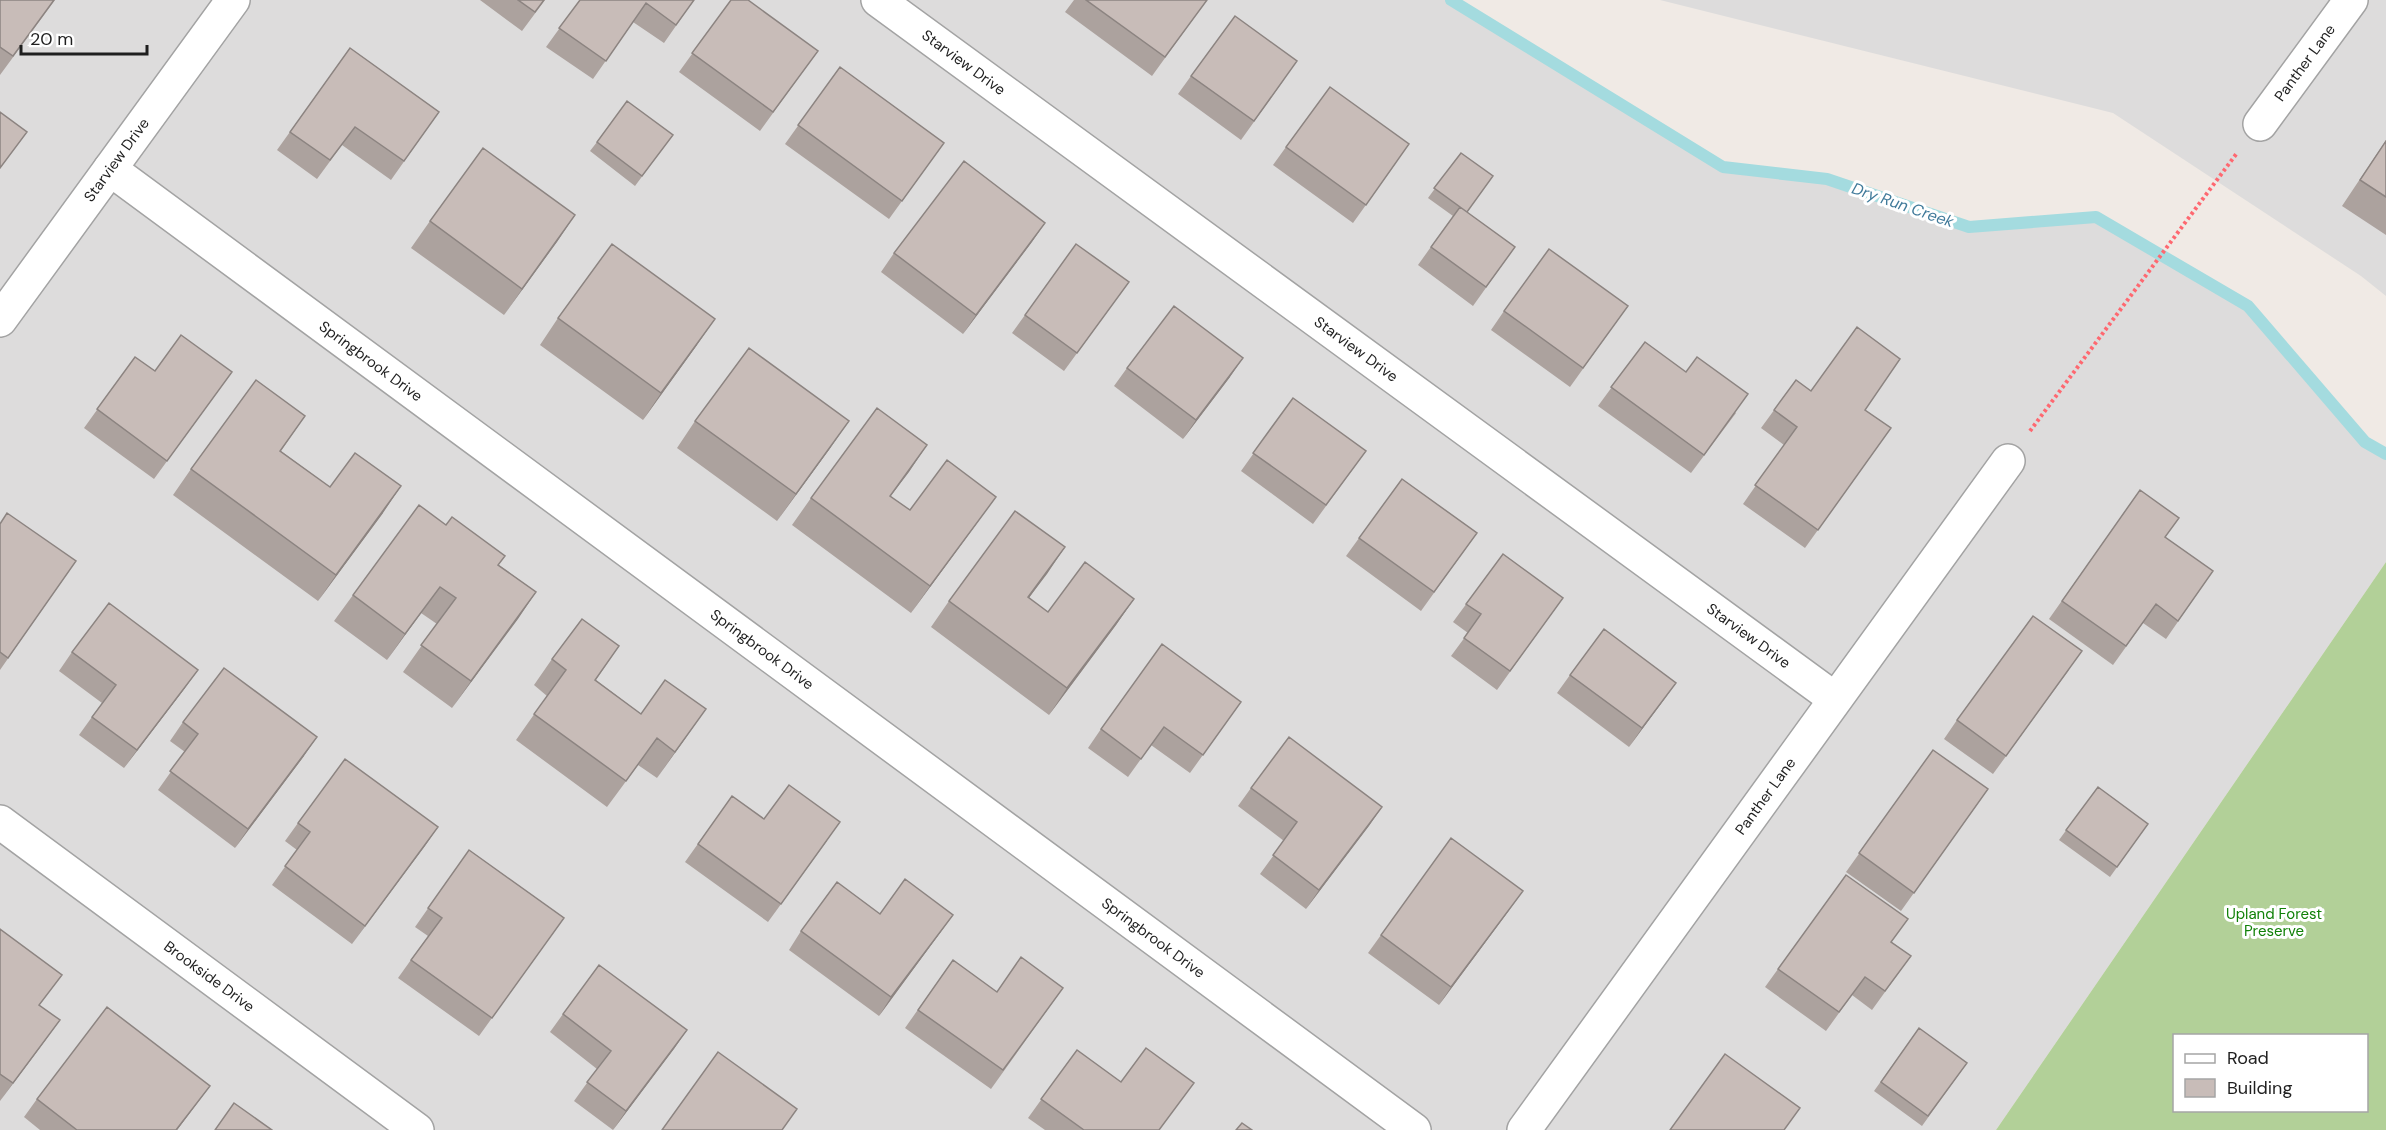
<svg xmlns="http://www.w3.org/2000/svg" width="2386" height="1130" viewBox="0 0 2386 1130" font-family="'DM Sans',sans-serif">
<rect width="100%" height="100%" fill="#f0eae5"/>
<path fill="#dddcdc" d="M0 0H1451L1723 167 1827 179 1969 227 2096 217 2248 306 2365 442 2386 454V562L1996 1130H0Z
M1660 0H2386V296L2361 276 2113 113Z"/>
<path fill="#b2d098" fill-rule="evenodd" d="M2386 562V1130H1996ZM2174 1036H2366V1110H2174Z"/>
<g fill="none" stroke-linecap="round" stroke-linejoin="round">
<path stroke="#a4dbdf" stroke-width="12" d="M1451 0 1723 167 1827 179 1969 227 2096 217 2248 306 2365 442 2386 454"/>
<defs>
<g id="minor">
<path id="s1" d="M878 0 1835 699"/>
<path id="s2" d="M2260 124 2351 0"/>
<path id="s3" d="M110 169 1414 1130"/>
<path id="s4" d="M0 320 233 0"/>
<path id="s5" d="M0 822 417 1130"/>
<path id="s6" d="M1524 1130 2008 461"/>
</g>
</defs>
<use href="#minor" stroke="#a3a3a3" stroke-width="36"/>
<path stroke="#fe6870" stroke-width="4" stroke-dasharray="3 3" stroke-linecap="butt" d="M2030 431 2237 153"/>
<use href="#minor" stroke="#fff" stroke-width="33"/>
</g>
<path fill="#aca29e" d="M0 0H55L0 75Z
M480 0H545L522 31Z
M580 0H694L664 43 633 22 593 79 546 47Z
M731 0 818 51 760 131 679 72Z
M1074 0H1207L1152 76 1065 12Z
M350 48 439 112 391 180 342 145 317 179 277 150Z
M840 67 944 143 889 219 785 144Z
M1191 76 1284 80 1241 140 1178 94Z
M673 135 635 186 590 151 597 142Z
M2386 140V235L2342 206Z
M1286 147 1396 163 1353 223 1273 165Z
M1461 153 1467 212 1515 247 1473 306 1418 265 1453 216 1428 198Z
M575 215 504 315 411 248 430 221Z
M1045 223 963 334 881 272 894 253Z
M1129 282 1064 371 1012 333 1025 315Z
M1628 306 1570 387 1491 330 1504 311Z
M558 318 697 345 643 420 540 345Z
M1645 342 1736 413 1691 473 1598 406Z
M135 357 155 371 232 372 154 479 84 428Z
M1127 368 1230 377 1183 439 1114 386Z
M1796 380 1811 391 1865 410 1891 428 1805 548 1743 504 1784 445 1761 428Z
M1293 398 1366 451 1313 524 1241 471Z
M305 416 281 451 330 487 383 513 318 601 173 495 191 469Z
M695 421 831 447 777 521 677 448Z
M927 445 890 496 910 510 977 523 911 613 792 525 811 498Z
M1402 479 1477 533 1421 611 1346 556Z
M2140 490 2165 537 2213 571 2166 639 2143 623 2113 665 2049 619Z
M0 523 76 561 0 670Z
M1065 547 1029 598 1048 612 1134 599 1116 625 1049 715 931 627 949 601Z
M1503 554 1563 598 1497 690 1451 656 1468 633 1453 622Z
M499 565 536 592 452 708 403 672 437 624 421 613 387 660 334 621 353 595Z
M619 646 596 680 641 714 687 736 657 778 638 765 607 807 516 740 547 696 534 685 552 659Z
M72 652 185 688 124 768 79 735 102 703 59 671Z
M2069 670 1993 774 1944 739 1957 720Z
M1570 675 1676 683 1629 747 1557 693Z
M1241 702 1190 773 1151 745 1128 777 1088 748 1101 729Z
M183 722 304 756 235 848 158 790 185 752 170 741Z
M1933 750 1988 789 1901 911 1846 872Z
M2098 787 2148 824 2110 877 2059 840Z
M1251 788 1382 807 1306 909 1260 874 1284 841 1238 806Z
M732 796 764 819 827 841 768 922 685 862Z
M298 823 438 827 352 944 272 885 297 850 285 841Z
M469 850 564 918 479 1036 398 978 428 936 415 927Z
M1846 875 1892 942 1911 956 1872 1010 1852 995 1826 1031 1765 987Z
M1510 909 1439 1005 1368 953 1381 935Z
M953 915 879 1016 789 950 801 931Z
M0 929 40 1006 47 1038 0 1101Z
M953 960 997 992 1063 988 991 1089 905 1028Z
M563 1014 687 1030 613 1130 574 1101 597 1069 550 1032Z
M1919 1028 1967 1063 1922 1126 1874 1091Z
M1077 1050 1121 1082 1160 1130H1045L1028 1118Z
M210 1086 177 1130H40L24 1117 37 1099Z"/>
<path fill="#8c8481" d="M575 215 557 242 504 315 522 289Z
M1045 223 1032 242 963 334 976 315Z
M715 319 697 345 643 420 661 393Z
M1243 358 1230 377 1183 439 1196 420Z
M849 421 831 447 777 521 796 494Z
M927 445 909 472 871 522 890 496Z
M401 486 383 513 318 601 336 575Z
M996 497 977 523 911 613 930 586Z
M1065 547 1047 574 1009 624 1028 597Z
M440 587 421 613 387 660 405 634Z
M536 592 518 619 452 708 471 681Z
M1134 599 1116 625 1049 715 1067 688Z
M198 670 185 688 124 768 137 750Z
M1676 683 1663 701 1629 747 1642 728Z
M706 709 687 736 657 778 675 752Z
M317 737 304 756 235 848 248 829Z
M1382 807 1369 826 1306 909 1319 890Z
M438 827 425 846 352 944 365 926Z
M1523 891 1510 909 1439 1005 1451 987Z
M953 915 940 933 879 1016 891 997Z
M60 1020 47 1038 0 1101 13 1083Z
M687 1030 674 1049 613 1130 626 1111Z
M210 1086 177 1130H176Z"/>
<path fill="#c8bcb8" stroke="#8c8481" stroke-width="1.5" d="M0 0H54L13 56 0 47Z
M518 0H544L535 12Z
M580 0H694L676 25 646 3 606 61 559 28Z
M731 0H748L818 51 773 112 692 53Z
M1086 0H1207L1165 57Z
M1235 16 1297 61 1254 121 1191 76Z
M350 48 439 112 404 161 355 127 330 160 290 132Z
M840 67 944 143 902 201 798 125Z
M1330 87 1409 144 1366 205 1286 147Z
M627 101 673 135 642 176 597 142Z
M0 112 27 132 0 168Z
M2386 141V197L2360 180Z
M483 148 575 215 522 289 430 221Z
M1461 153 1493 176 1467 212 1434 188Z
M964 161 1045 223 976 315 894 253Z
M1460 207 1515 247 1486 287 1431 247Z
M612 244 715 319 661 393 558 318Z
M1076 244 1129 282 1077 353 1025 315Z
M1549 249 1628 306 1583 368 1504 311Z
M1174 306 1243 358 1196 420 1127 368Z
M1857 327 1900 359 1865 410 1891 428 1818 530 1755 485 1797 427 1774 410 1796 380 1811 391Z
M181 335 232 372 167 461 97 409 135 357 155 371Z
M1645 342 1686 372 1697 357 1748 394 1704 455 1611 387Z
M749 348 849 421 796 494 695 421Z
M256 380 305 416 280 451 330 487 355 453 401 486 336 575 191 469Z
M1293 398 1366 451 1326 505 1253 453Z
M877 408 927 445 890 496 910 510 947 460 996 497 930 586 811 498Z
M1402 479 1477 533 1434 592 1359 538Z
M2140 490 2179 518 2165 537 2213 571 2178 621 2156 604 2126 646 2062 601Z
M419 505 446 525 452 517 505 556 498 565 536 592 471 681 421 645 456 598 440 587 405 634 353 595Z
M1015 511 1065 547 1028 597 1048 612 1085 562 1134 599 1067 688 949 601Z
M7 513 76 561 8 658 0 652V524Z
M1503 554 1563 598 1510 671 1464 638 1481 614 1466 604Z
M109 603 198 670 137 750 92 717 116 685 72 652Z
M2033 616 2082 651 2006 756 1957 720Z
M582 619 619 646 595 680 641 714 665 680 706 709 675 752 657 738 626 781 534 714 566 670 552 659Z
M1604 629 1676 683 1642 728 1570 675Z
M1162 644 1241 702 1203 755 1164 727 1141 759 1101 729Z
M224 668 317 737 248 829 170 771 198 734 183 722Z
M1289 737 1382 807 1319 890 1273 855 1297 822 1251 788Z
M1933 750 1988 789 1914 893 1859 853Z
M345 759 438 827 365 926 285 866 310 832 298 823Z
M789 785 840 822 781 904 698 844 732 796 764 819Z
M2098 787 2148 824 2117 867 2066 830Z
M1451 838 1523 891 1451 987 1381 935Z
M469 850 564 918 492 1018 411 960 442 918 428 908Z
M1846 875 1908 919 1891 942 1911 956 1885 991 1865 977 1839 1012 1778 969Z
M905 879 953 915 891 997 801 931 837 882 880 914Z
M0 929 62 975 39 1005 60 1020 13 1083 0 1074Z
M1021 957 1063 988 1003 1070 918 1010 953 960 997 992Z
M599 965 687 1030 626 1111 587 1082 611 1051 563 1014Z
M107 1007 210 1086 176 1130H77L37 1099Z
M1919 1028 1967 1063 1928 1116 1881 1082Z
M1146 1048 1194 1083 1159 1130H1084L1041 1099 1077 1050 1121 1082Z
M718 1052 797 1109 782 1130H662Z
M1725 1054 1800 1108 1784 1130H1670Z
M234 1103 272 1130H215Z
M1242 1123 1252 1130H1236Z"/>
<g text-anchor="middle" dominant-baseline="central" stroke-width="6" stroke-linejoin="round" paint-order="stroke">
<g font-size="15" fill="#1f1f1f" stroke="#fff">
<text stroke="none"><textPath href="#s2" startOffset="76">Panther Lane</textPath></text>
<text stroke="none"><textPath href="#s1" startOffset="106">Starview Drive</textPath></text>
<text stroke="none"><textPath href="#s4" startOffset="198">Starview Drive</textPath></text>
<text stroke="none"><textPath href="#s1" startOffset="592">Starview Drive</textPath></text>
<text stroke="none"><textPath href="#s3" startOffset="324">Springbrook Drive</textPath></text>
<text stroke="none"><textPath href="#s1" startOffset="1078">Starview Drive</textPath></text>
<text stroke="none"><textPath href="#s3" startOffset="810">Springbrook Drive</textPath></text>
<text stroke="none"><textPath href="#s6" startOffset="412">Panther Lane</textPath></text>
<text stroke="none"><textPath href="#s3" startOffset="1296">Springbrook Drive</textPath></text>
<text stroke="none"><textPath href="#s5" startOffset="260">Brookside Drive</textPath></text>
</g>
<g font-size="15" fill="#118108" stroke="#fff">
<text x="2274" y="914">Upland Forest<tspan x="2274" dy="17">Preserve</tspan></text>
</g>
<g font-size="16" font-style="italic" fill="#407a9a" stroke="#fff">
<text transform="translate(1903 205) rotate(19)">Dry Run Creek</text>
</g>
</g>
<rect x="2173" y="1034" width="195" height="78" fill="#ffffff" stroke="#a5a5a5" stroke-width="1.5"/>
<rect x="2185" y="1054" width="30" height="9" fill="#ffffff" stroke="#a5a5a5" stroke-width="1.5"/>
<text x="2227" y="1064" font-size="18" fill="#1f1f1f">Road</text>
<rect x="2185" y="1079" width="30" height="18" fill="#c8bcb8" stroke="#a5a5a5" stroke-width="1.5"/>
<text x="2227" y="1094" font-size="18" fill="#1f1f1f">Building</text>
<path d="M21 45v9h126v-9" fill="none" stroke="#1f1f1f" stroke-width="3"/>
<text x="30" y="45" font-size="18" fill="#1f1f1f" stroke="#ffffff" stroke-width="4.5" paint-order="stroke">20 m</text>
</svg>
